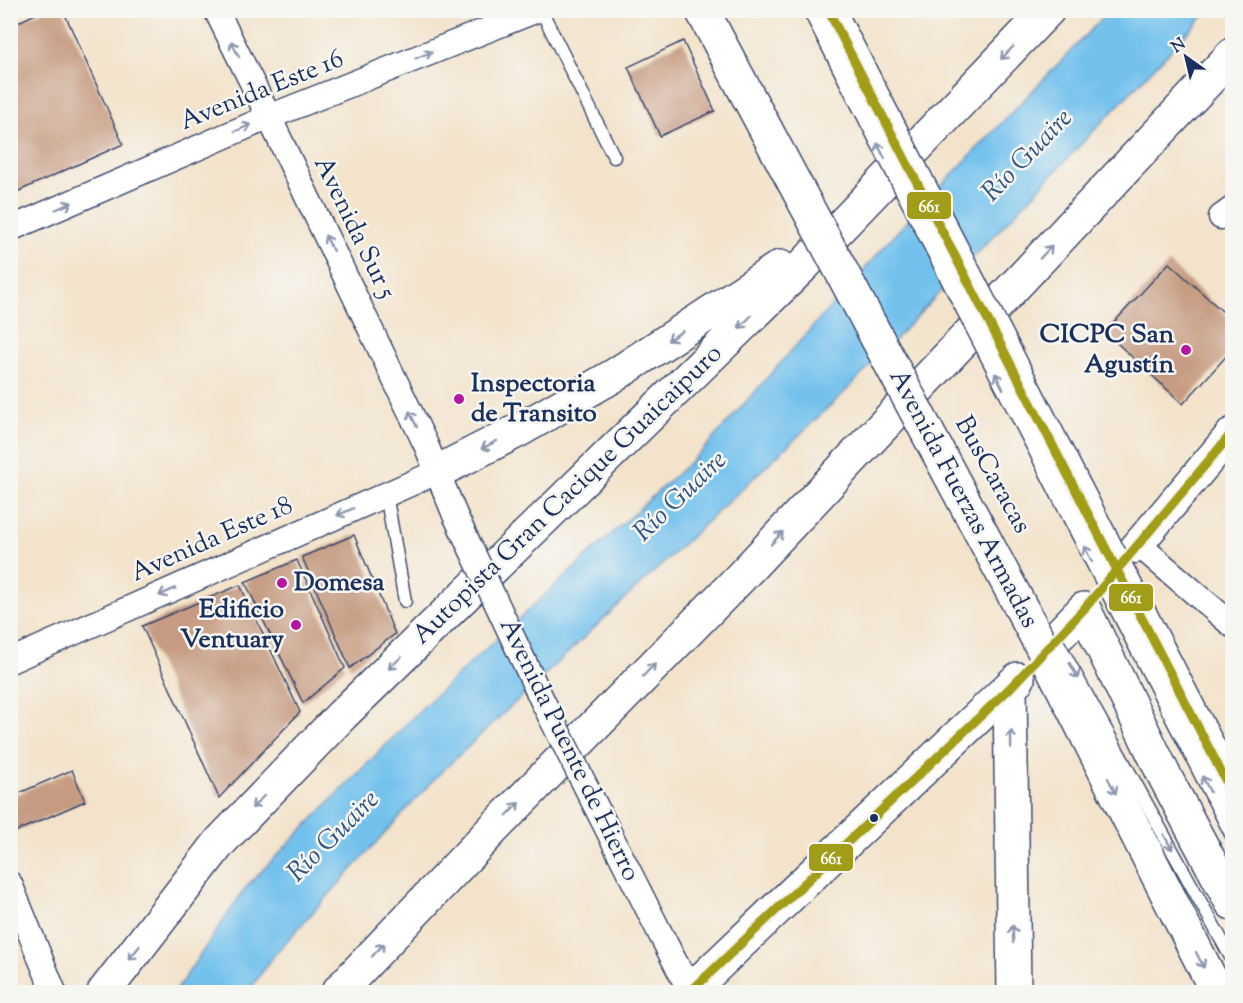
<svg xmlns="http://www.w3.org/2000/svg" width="1243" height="1003" viewBox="0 0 1243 1003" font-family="'Sorts Mill Goudy',serif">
<rect width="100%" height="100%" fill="#f6f6f2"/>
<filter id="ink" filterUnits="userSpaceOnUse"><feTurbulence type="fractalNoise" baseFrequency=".0167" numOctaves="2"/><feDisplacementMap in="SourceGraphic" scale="12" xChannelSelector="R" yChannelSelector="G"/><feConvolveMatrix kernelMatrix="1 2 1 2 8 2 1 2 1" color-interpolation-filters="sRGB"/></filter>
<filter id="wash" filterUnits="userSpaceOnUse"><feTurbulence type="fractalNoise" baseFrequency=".008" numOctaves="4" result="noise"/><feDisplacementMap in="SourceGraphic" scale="24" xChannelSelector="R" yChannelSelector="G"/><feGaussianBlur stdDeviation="1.35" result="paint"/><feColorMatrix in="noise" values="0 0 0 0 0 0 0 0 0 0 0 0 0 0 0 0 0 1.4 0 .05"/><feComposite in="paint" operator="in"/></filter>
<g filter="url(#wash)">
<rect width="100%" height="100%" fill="#f3e3cb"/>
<path fill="#72c1ed" stroke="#4678a6" stroke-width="1.5" d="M1109 11H1208L848 389 437 776 275 954 248 992H175L247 886 425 705 704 449 897 232Z"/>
<g id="blocks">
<path fill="#c69b81" d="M44 10H63L123 144 10 195V26Z
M683 41 715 111 660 136 628 67Z
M1169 263 1232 320V350L1183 404 1105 332Z
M354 535 395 634 350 668 302 557Z
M297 560 345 668 303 703 245 582Z
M240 585 300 712 219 798 142 626Z
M72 770 85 801 10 834V797Z"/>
</g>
</g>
<g filter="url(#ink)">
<use href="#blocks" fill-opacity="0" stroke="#3b4a6e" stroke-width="1.5"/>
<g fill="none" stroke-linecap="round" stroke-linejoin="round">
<defs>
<path id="service" d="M541 10 614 157
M386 494 405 601"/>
<path id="minor" d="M216 10 269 117 426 445 455 515
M1221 217 1232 209
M10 229 269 117 537 10
M1138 544 1232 625
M10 661 437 472
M10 884 54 992
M660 933 690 991 687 992"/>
<path id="tertiary" d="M1135 548 1232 433"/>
<path id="secondary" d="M1059 635 1084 609 1164 775 1232 903
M1010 688 1014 992
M690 992V991L1018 679"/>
<path id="motorway" d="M437 472 521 429 615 375 780 267
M104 992 220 842 342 715 802 267 1048 10
M338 992 496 826 737 581 1232 55"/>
</defs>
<use href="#service" stroke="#3b4a6e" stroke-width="15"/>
<use href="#minor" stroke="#3b4a6e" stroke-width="27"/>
<use href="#tertiary" stroke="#3b4a6e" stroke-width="33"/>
<use href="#secondary" stroke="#3b4a6e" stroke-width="36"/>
<use href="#motorway" stroke="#3b4a6e" stroke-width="36"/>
<use href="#service" stroke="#fff" stroke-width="12"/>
<use href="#minor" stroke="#fff" stroke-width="24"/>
<use href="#tertiary" stroke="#fff" stroke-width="30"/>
<use href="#secondary" stroke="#fff" stroke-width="33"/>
<use href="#motorway" stroke="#fff" stroke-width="33"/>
<defs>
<path id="service-bridge" d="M809 10 1232 836
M1056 639 1232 959"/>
<path id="minor-bridge" d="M455 515 543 702 660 933"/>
<path id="secondary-bridge" d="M702 10 1042 647 1217 992
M828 10 1232 793"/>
</defs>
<use href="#service-bridge" stroke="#3b4a6e" stroke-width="15" stroke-linecap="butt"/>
<use href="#minor-bridge" stroke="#3b4a6e" stroke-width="27" stroke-linecap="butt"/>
<use href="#secondary-bridge" stroke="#3b4a6e" stroke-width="36" stroke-linecap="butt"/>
<use href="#service-bridge" stroke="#fff" stroke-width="12"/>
<use href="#minor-bridge" stroke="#fff" stroke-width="24"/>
<use href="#secondary-bridge" stroke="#fff" stroke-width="33"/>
<defs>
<path id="bus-1" d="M828 10 1232 793
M690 992 1010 688 1084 609 1232 433"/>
</defs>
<use href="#bus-1" stroke="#f6f6f2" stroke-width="14"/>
<use href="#bus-1" stroke="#a19d18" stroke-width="9"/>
</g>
<defs><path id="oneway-shaft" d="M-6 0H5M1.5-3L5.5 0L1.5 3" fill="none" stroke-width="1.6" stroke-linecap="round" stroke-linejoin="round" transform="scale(1.5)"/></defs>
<g stroke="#8d97ae">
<use href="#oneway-shaft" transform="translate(235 49) rotate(-117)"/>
<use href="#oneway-shaft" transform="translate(1007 53) rotate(134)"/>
<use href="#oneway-shaft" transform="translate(424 55) rotate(-22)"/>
<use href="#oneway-shaft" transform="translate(243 128) rotate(-23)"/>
<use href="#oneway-shaft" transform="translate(881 151) rotate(-117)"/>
<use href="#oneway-shaft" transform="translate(64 206) rotate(-23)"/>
<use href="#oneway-shaft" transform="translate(329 243) rotate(-116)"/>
<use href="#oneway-shaft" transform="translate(1046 252) rotate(-47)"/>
<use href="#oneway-shaft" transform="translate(745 322) rotate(136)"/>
<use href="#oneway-shaft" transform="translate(675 336) rotate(147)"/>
<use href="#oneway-shaft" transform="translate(999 381) rotate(-117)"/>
<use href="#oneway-shaft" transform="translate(413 419) rotate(-116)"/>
<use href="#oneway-shaft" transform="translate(489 445) rotate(153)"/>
<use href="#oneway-shaft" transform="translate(345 512) rotate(156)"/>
<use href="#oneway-shaft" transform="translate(777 538) rotate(-47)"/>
<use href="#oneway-shaft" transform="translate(1088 554) rotate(-117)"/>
<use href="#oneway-shaft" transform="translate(167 592) rotate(156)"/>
<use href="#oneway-shaft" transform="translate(395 663) rotate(136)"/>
<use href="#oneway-shaft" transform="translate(649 670) rotate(-46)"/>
<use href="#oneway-shaft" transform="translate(1074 671) rotate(61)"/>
<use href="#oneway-shaft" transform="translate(1011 739) rotate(-91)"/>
<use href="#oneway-shaft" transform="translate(1206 784) rotate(-117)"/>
<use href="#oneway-shaft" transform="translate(1112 786) rotate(63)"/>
<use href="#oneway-shaft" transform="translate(258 802) rotate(134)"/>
<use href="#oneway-shaft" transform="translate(513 809) rotate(-46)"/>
<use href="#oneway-shaft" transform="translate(1168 842) rotate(61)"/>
<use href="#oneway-shaft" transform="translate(1013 934) rotate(-91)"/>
<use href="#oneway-shaft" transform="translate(378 950) rotate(-47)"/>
<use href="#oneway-shaft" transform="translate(134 953) rotate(128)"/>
<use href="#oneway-shaft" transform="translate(1200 960) rotate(63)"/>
</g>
</g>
<g fill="#b5179e" stroke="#f6f6f2" stroke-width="2">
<circle cx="1186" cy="350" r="6"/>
<circle cx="459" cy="399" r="6"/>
<circle cx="282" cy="583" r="6"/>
<circle cx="296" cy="625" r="6"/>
</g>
<circle fill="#1b2f5e" stroke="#f6f6f2" stroke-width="2" cx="874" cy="818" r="5"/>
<g text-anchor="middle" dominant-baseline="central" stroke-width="5" stroke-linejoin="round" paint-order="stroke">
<g font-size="26" fill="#1b2f5e" stroke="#f6f6f2">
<text transform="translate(262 91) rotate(-22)">Avenida Este 16</text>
<text transform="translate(354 228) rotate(64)">Avenida Sur 5</text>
<text transform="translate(992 475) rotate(61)">BusCaracas</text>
<text transform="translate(568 495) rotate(-44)">Autopista Gran Cacique Guaicaipuro</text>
<text transform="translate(963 499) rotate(62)">Avenida Fuerzas Armadas</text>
<text transform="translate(212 540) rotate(-24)">Avenida Este 18</text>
<text transform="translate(569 750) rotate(64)">Avenida Puente de Hierro</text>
</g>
<g font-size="26" font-weight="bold" fill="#1b2f5e" stroke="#f6f6f2" text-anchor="end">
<text x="1174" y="335">CICPC San<tspan x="1174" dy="30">Agustín</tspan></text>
<text x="471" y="384" text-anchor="start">Inspectoria<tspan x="471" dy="30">de Transito</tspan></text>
<text x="294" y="583" text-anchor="start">Domesa</text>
<text x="284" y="610">Edificio<tspan x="284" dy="30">Ventuary</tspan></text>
</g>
<g font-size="27" font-style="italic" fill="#315482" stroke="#f6f6f2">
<text transform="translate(1028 156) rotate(-46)">Río Guaire</text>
<text transform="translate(681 497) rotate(-44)">Río Guaire</text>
<text transform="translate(334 837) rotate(-45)">Río Guaire</text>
</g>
</g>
<g stroke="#f6f6f2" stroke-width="2">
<rect x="906" y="191" width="46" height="29" rx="6" fill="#a19d18"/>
<rect x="1108" y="583" width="46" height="29" rx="6" fill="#a19d18"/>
<rect x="808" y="843" width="46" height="29" rx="6" fill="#a19d18"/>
</g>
<g font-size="16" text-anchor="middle" font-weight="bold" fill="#fff">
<text x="929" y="212">661</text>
<text x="1131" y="603">661</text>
<text x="831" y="864">661</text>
</g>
<rect width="1243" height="1003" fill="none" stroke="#f6f6f2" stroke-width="36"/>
<g transform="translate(1186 57) rotate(326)" stroke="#f6f6f2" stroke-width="4.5" paint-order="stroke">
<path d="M0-4.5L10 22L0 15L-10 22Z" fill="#1b2f5e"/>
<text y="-9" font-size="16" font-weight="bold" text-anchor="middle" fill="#1b2f5e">N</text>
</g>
</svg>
